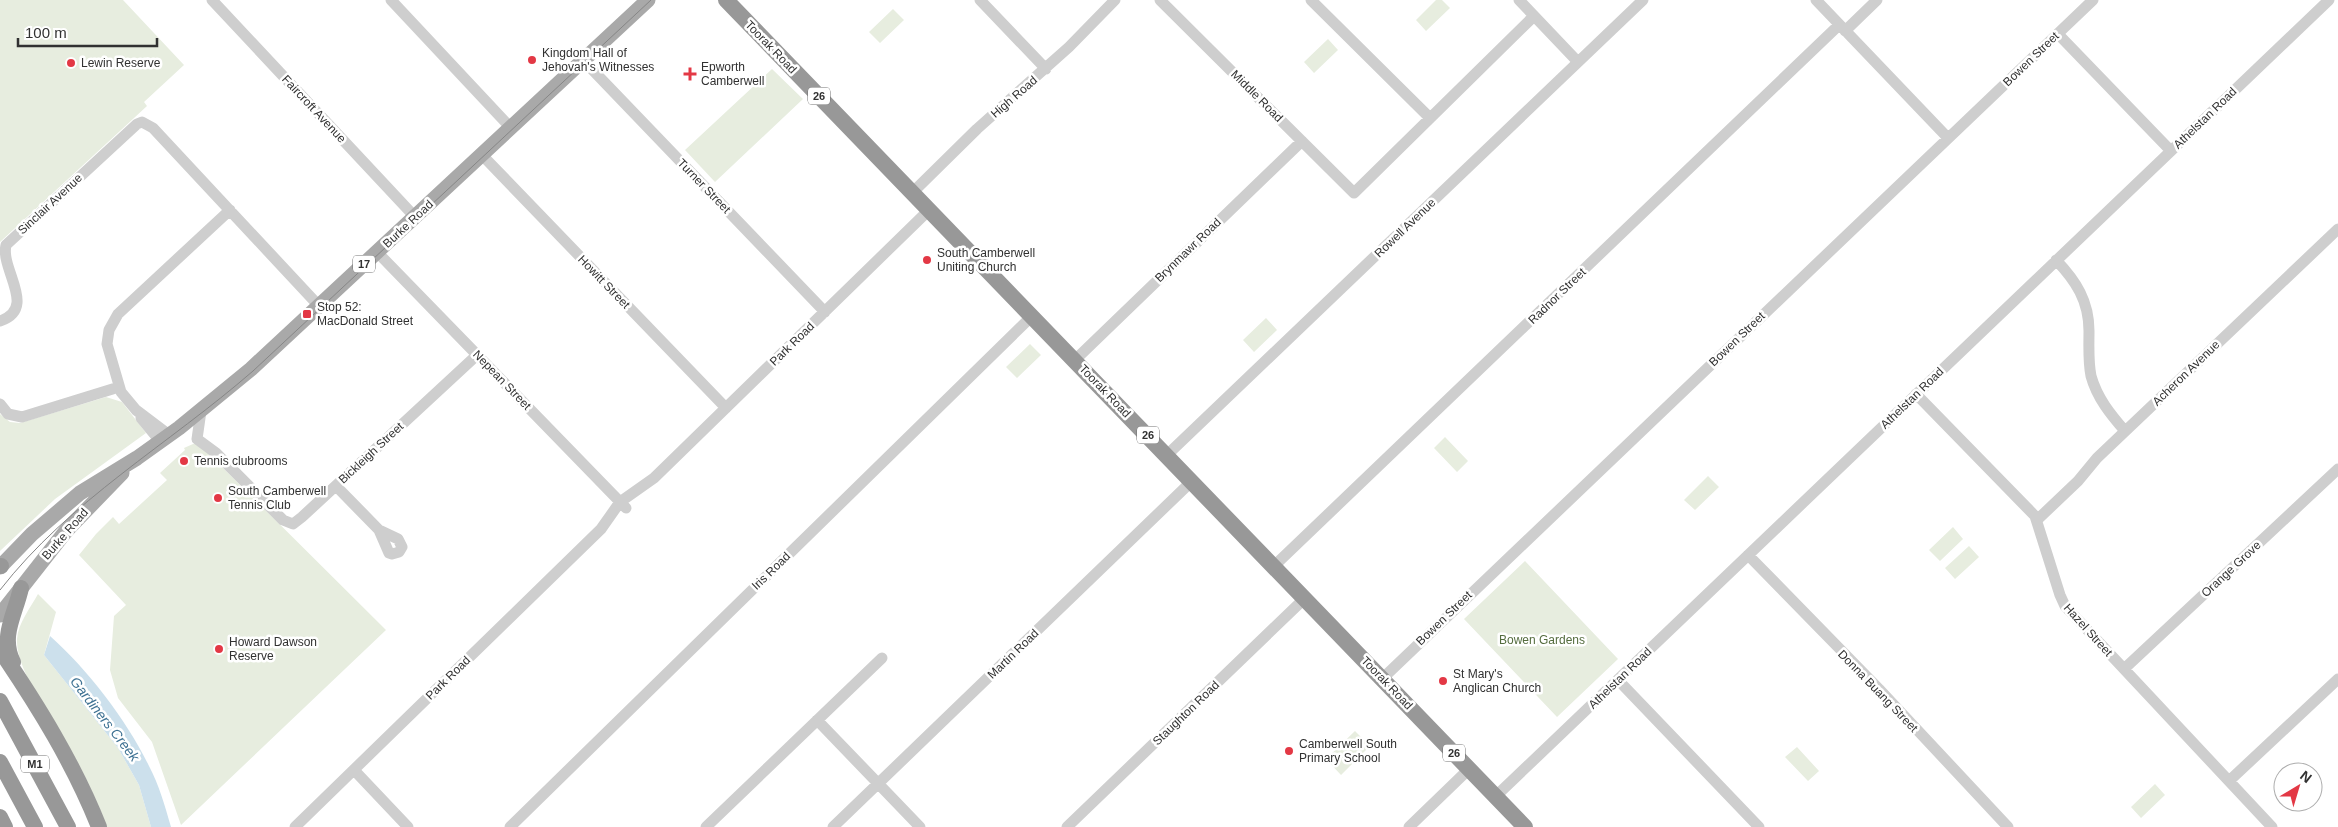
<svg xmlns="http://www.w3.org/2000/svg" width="2338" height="827" viewBox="0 0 2338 827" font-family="Arial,sans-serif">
<rect width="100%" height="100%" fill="#fff"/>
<path fill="#e7eddf" d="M0 0H123L184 65 144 102 147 106 0 242Z
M1436 0H1442L1450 8 1426 31 1416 20Z
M893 9 904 20 880 43 869 32Z
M1328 39 1338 50 1314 73 1304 62Z
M772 69 803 99 715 182 685 150Z
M1266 318 1277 330 1254 352 1243 340Z
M1030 344 1041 355 1017 378 1006 367Z
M106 397 122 402 146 433 55 499 0 551V414L10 422 20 423Z
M1445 437 1468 461 1457 472 1434 448Z
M193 444H199L386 630 181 825 152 742 118 698 110 670 114 616 126 605 79 555 96 534 113 517 119 524 167 480 160 473 185 450 184 448Z
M1708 476 1719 487 1695 510 1684 500Z
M1953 527 1963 539 1940 561 1929 550Z
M1969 546 1979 557 1955 579 1945 568Z
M1525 561 1618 659 1557 717 1464 619Z
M38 594 56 612 44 655 118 748 139 785 151 827H107C98 803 87 780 75 758 59 727 15 672 17 639 18 623 31 607 38 594Z
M1355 731 1370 746 1341 775 1326 759Z
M1797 747 1819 771 1808 781 1785 757Z
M2155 784 2165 795 2141 818 2131 807Z"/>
<path fill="#cce0ec" d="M50 636C88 670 126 719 149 766 159 785 165 806 171 827H151L139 785 118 748 44 655Z"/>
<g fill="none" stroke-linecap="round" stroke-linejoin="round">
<path stroke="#cecece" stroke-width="11" d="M212 0 415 217
M391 0 511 128
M980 0 1046 69
M1160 0 1354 193 1534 16
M1311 0 1430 118
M1519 0 1578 62
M1816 0 1948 138
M1845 31 1877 0
M2058 34 2171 151
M583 60 825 312
M482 155 726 408
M912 193 977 129 1069 47 1115 0
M377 252 626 508
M2056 260C2076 281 2089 301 2089 331 2089 346 2088 361 2091 376 2097 398 2111 415 2125 431
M0 321C38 308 0 270 6 245L137 124 142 122 153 128 319 306
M1075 360 1302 141
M1916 394 2035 516 2060 595 2065 606 2272 827
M0 404 8 414 22 417 119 387
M201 411 197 439 216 453 283 520 293 524 302 517 477 355
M141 418 160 441
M169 435 136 410 121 392 107 344 109 330 118 314 230 210
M1167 455 1643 0
M336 486 379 530 389 553 392 554 399 552 402 547 398 539 379 530
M2037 520 2078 481 2097 458 2338 229
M1748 555 1879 689 2008 827
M1274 566 1839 25
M2124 669 2338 469
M1383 678 2093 0
M1618 680 1759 827
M817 720 920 827
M354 770 408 827
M2229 781 2338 679
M1496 796 2329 0
M295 827 601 529 620 502 654 478 929 210
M510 827 1032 316
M706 827 882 658
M833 827 1192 481
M1067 827 1305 598
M1409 827 1469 769"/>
<path stroke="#a9a9a9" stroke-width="15" d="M0 567 32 534 80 493 137 458 179 428 251 369 648 0
M0 615 66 531 122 473"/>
<path stroke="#989898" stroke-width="16" d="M726 0 1525 827
M0 566H1
M0 650C38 706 74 764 99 827
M13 662C0 636 15 615 21 588
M0 701 68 827
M0 762 35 827
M0 817 5 827"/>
<path stroke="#868686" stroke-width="1" d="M0 590C70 500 168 445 253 371L651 0"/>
</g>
<g fill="#e33845" stroke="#fff" stroke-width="2">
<circle cx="532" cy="60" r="5"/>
<circle cx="71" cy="63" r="5"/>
<path d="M687.5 66.5h5v5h5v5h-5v5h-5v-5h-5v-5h5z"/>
<circle cx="927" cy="260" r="5"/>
<rect x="302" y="309" width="10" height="10" rx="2.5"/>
<circle cx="184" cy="461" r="5"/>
<circle cx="218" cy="498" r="5"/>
<circle cx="219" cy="649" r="5"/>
<circle cx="1443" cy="681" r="5"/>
<circle cx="1289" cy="751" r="5"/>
</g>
<g text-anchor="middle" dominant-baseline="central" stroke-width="5" stroke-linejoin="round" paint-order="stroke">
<g fill="#fff" stroke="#6f6f6f" stroke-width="1">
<rect x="808" y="87.5" width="22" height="17" rx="4"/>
<rect x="353" y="255.5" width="22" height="17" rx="4"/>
<rect x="1137" y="426.5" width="22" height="17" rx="4"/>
<rect x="1443" y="744.5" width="22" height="17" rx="4"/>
<rect x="21" y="755.5" width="28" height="17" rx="4"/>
</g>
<g font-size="11" font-weight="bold" fill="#313131">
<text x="819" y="96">26</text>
<text x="364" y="264">17</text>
<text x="1148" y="435">26</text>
<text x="1454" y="753">26</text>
<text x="35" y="764">M1</text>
</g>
<g font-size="12" fill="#313131" stroke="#fff">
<text transform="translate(771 47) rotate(46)">Toorak Road</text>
<text transform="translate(2031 59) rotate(-44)">Bowen Street</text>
<text transform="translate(1257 96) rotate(45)">Middle Road</text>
<text transform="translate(1014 97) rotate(-41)">High Road</text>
<text transform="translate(314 109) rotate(47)">Faircroft Avenue</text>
<text transform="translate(2205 118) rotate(-44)">Athelstan Road</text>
<text transform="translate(704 186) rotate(46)">Turner Street</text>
<text transform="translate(50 204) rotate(-43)">Sinclair Avenue</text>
<text transform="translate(408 224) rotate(-43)">Burke Road</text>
<text transform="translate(1405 228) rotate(-44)">Rowell Avenue</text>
<text transform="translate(1188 250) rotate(-44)">Brynmawr Road</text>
<text transform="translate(604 282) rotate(46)">Howitt Street</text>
<text transform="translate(1557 296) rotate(-44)">Radnor Street</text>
<text transform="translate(1737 339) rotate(-44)">Bowen Street</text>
<text transform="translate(792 344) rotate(-44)">Park Road</text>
<text transform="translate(2186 373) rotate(-44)">Acheron Avenue</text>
<text transform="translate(502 380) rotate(46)">Nepean Street</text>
<text transform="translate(1105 391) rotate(46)">Toorak Road</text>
<text transform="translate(1912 398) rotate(-44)">Athelstan Road</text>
<text transform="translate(371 453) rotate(-43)">Bickleigh Street</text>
<text transform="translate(65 534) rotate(-49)">Burke Road</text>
<text transform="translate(2231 569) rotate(-43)">Orange Grove</text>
<text transform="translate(771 571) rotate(-44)">Iris Road</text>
<text transform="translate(1444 618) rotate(-44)">Bowen Street</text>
<text transform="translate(2088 630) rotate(48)">Hazel Street</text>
<text transform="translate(1013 654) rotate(-44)">Martin Road</text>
<text transform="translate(448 678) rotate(-44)">Park Road</text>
<text transform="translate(1620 678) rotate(-44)">Athelstan Road</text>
<text transform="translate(1387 683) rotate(46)">Toorak Road</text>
<text transform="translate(1878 691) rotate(46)">Donna Buang Street</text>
<text transform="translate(1186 713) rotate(-44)">Staughton Road</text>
</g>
<g font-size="12" fill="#313131" stroke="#fff" text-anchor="start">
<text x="542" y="53">Kingdom Hall of<tspan x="542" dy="14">Jehovah's Witnesses</tspan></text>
<text x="81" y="63">Lewin Reserve</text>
<text x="701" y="67">Epworth<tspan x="701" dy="14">Camberwell</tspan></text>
<text x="937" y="253">South Camberwell<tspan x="937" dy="14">Uniting Church</tspan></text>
<text x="317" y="307">Stop 52:<tspan x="317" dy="14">MacDonald Street</tspan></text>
<text x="194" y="461">Tennis clubrooms</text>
<text x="228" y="491">South Camberwell<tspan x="228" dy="14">Tennis Club</tspan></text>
<text x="229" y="642">Howard Dawson<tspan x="229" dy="14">Reserve</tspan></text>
<text x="1453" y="674">St Mary's<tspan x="1453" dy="14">Anglican Church</tspan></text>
<text x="1299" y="744">Camberwell South<tspan x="1299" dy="14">Primary School</tspan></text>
</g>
<g font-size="12" fill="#546c3e" stroke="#fff">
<text x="1542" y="640">Bowen Gardens</text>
</g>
<g font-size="14" font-style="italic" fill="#3f7293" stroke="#fff">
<text transform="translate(105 719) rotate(52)">Gardiners Creek</text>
</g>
</g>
<g transform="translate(2298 787) rotate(38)"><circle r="24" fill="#ffffff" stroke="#adadad"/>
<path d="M0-4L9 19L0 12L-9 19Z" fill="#e33845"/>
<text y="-8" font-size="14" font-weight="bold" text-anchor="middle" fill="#313131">N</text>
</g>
<path d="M18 38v8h139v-8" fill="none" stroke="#313131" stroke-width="2.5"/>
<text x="25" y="38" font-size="15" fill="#313131" stroke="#ffffff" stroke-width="4" paint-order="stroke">100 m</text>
</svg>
